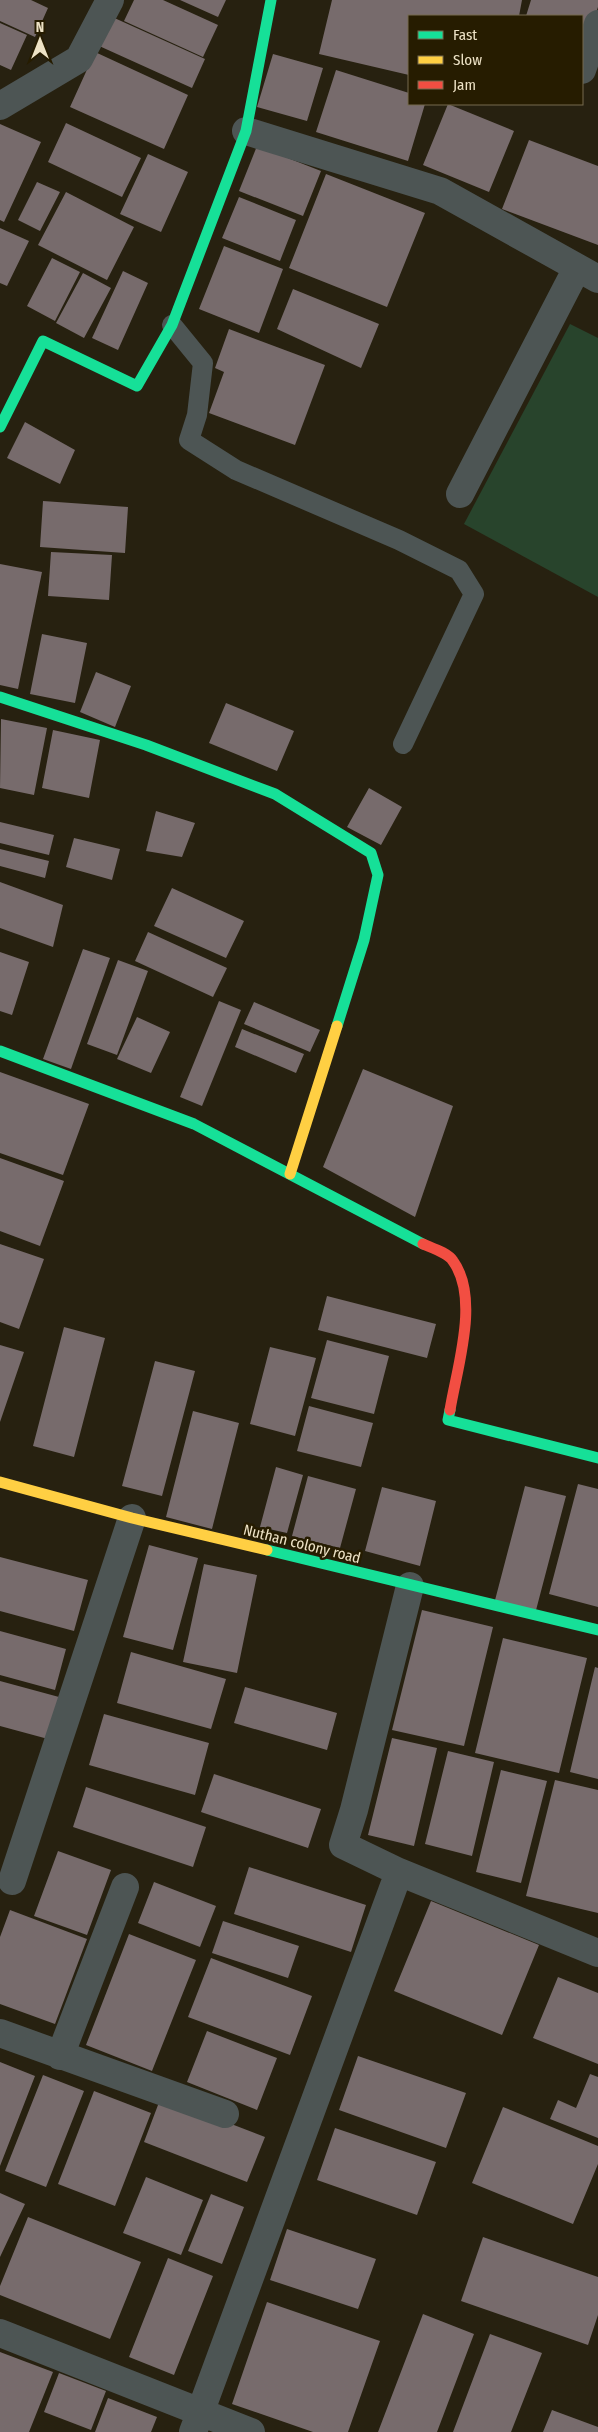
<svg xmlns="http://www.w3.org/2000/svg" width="598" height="2432" viewBox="0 0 598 2432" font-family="'Fira Sans Condensed',sans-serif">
<rect width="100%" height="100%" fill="#272110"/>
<path fill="#28442c" d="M570 324 598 338V597L464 524Z"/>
<path fill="#776b6c" d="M0 0H31L48 8 35 37 0 21Z
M134 0H163L218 25 203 57 124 21Z
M180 0H226L218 17Z
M332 0H522L519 16H409V75L319 54Z
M531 0H598V7L582 53V16H526Z
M110 16 205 59 192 88 97 45Z
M0 23 27 35 11 70 0 65Z
M95 52 188 95 164 149 70 107Z
M273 54 323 68 307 121 257 107Z
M336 70 409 93V104H425L408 161 316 132Z
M448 104 514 131 489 192 423 165Z
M66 123 141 158 122 197 48 162Z
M0 124 41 142 4 222 0 220Z
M529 140 598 166V245L502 209Z
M257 146 321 171 303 216 239 191Z
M148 154 188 172 161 232 120 214Z
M326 174 425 213 387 307 289 268Z
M37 182 60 192 40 231 18 220Z
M66 192 134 227 107 280 38 245Z
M239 197 296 220 280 261 222 238Z
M0 228 29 241 7 286 0 283Z
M224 246 283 269 259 333 199 309Z
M52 258 80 272 55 321 27 306Z
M123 271 148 283 118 350 92 338Z
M83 273 111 288 84 338 56 323Z
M293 289 379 324 361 368 277 329Z
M229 329 325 365 295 445 209 413 224 372 215 368Z
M25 422 75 450 60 484 7 458Z
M43 501 128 507 125 553 40 547Z
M51 552 112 555 109 600 48 596Z
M0 564 42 572 18 689 0 685Z
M42 634 87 643 75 703 30 694Z
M96 672 131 686 115 727 80 712Z
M226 703 294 731 277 771 209 743Z
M1 719 47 728 34 795 0 788Z
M53 730 100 740 89 798 42 788Z
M369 788 402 807 381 845 347 827Z
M156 811 195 823 182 857 146 851Z
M0 822 54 835 49 855 0 843Z
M74 838 120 849 112 880 66 867Z
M0 849 49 861 45 878 0 866Z
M0 882 63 905 53 947 0 928Z
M172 888 244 921 226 958 154 926Z
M148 932 227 968 213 997 135 961Z
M83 949 110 958 71 1069 43 1059Z
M0 952 29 962 12 1015 0 1011Z
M118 960 148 971 117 1055 87 1044Z
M219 1001 241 1010 202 1106 180 1097Z
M254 1002 320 1030 310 1052 244 1024Z
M137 1017 170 1032 151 1073 117 1059Z
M242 1029 304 1054 296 1073 235 1047Z
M363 1069 453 1106 415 1217 323 1167Z
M0 1072 89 1104 63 1175 0 1153Z
M0 1158 64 1181 40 1246 0 1231Z
M0 1244 44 1259 19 1329 0 1322Z
M327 1296 436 1324 427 1358 318 1330Z
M64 1327 105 1338 74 1457 33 1446Z
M327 1340 389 1356 374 1414 311 1398Z
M0 1345 24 1352 0 1422Z
M270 1347 316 1358 295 1436 250 1424Z
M155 1361 195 1371 162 1496 122 1486Z
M309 1406 373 1423 361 1467 297 1451Z
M193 1411 239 1423 212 1529 166 1517Z
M276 1467 303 1475 287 1533 260 1527Z
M308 1476 356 1489 340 1548 292 1536Z
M578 1484 598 1489V1607L549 1594Z
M525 1486 566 1496 535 1614 494 1604Z
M382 1487 436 1501 420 1566 365 1551Z
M149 1545 198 1558 173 1650 123 1637Z
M0 1557 88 1580 74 1631 0 1611Z
M204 1564 257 1575 237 1673 183 1662Z
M422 1610 493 1627 464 1746 392 1730Z
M0 1631 66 1649 55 1690 0 1675Z
M503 1638 587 1658 559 1773 475 1753Z
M131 1652 226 1679 211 1729 117 1703Z
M595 1667 598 1668V1779L570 1772Z
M0 1681 59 1697 48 1739 0 1726Z
M245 1687 337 1713 327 1750 234 1723Z
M104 1714 209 1743 195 1795 89 1765Z
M392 1738 437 1748 414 1846 368 1835Z
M448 1751 494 1762 472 1856 425 1844Z
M501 1770 547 1781 521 1883 476 1872Z
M214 1774 321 1809 308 1848 201 1812Z
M555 1780 598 1790V1913L526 1896Z
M86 1787 206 1827 193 1867 73 1827Z
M58 1851 111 1870 87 1935 34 1916Z
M249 1867 366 1905 351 1952 234 1914Z
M154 1882 216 1906 200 1947 138 1923Z
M431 1901 539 1945 502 2035 394 1991Z
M10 1910 87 1939 55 2024 0 2004V1937Z
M223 1921 299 1946 288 1978 212 1953Z
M129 1934 196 1960 152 2071 86 2045Z
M211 1958 312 1996 290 2055 188 2017Z
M558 1977 598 1993V2064L533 2038Z
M207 2031 277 2058 257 2110 187 2082Z
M358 2056 466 2093 446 2148 339 2110Z
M0 2062 35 2076 0 2166Z
M590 2074 598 2077V2138L550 2119 558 2100 576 2108Z
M43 2075 84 2091 46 2187 5 2171Z
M94 2091 151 2113 115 2206 58 2184Z
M161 2097 265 2137 247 2182 144 2142Z
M503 2107 598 2146V2164L573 2224 472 2183Z
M335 2128 436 2162 417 2215 317 2180Z
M146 2177 203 2200 181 2255 123 2233Z
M0 2193 25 2204 0 2257Z
M211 2194 244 2207 222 2264 188 2251Z
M28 2217 141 2262 110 2339 0 2295V2286Z
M287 2229 376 2259 358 2309 270 2280Z
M483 2237 598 2277V2315L588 2345 461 2301Z
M168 2258 213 2276 174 2375 129 2357Z
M267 2302 380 2341 348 2432H313L232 2404Z
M423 2314 474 2334 437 2432H378Z
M490 2334 542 2353 511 2432H453Z
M0 2352 53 2372 29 2432H0Z
M59 2373 106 2391 91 2430 44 2412Z
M108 2398 157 2417 151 2432H95Z
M552 2410 598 2427V2432H543Z"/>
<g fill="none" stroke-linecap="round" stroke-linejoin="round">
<path stroke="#4d5554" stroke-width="20" d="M172 325 203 363 197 415 189 440 236 470 399 540 459 570 474 594 403 744"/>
<path stroke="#4d5554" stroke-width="28" d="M582 70 598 24
M0 106 79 59 110 0
M246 131 440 191 598 279
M460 494 577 268
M410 1586 354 1810 343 1845 399 1872 598 1953
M12 1881 132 1518
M0 2033 225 2114
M60 2056 125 1887
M0 2333 251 2432
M193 2432 399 1872"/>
<path stroke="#16e098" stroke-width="11" d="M0 427 43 341 137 386 172 325 246 131 271 0
M0 697 146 745 275 794 371 853 378 875 364 940 337 1026
M0 1051 194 1124 423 1244
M450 1410 448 1420 598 1458
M267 1550 598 1630"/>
<path stroke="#ffcf43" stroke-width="11" d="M290 1174 337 1026
M0 1482 132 1518 267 1550"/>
<path stroke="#f24e42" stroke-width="11" d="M423 1244C432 1248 448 1253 453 1261 480 1298 457 1367 450 1410"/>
</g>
<g text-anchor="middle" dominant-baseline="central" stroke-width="5" stroke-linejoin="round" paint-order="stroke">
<g font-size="15" fill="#ede2c5" stroke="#261c00">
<text transform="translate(302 1544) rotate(14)">Nuthan colony road</text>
</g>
</g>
<rect x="408" y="15" width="175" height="90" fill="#261c00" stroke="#766b4f"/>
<rect x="418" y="31" width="25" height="8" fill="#16e098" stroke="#766b4f"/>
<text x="453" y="40" font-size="15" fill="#ede2c5">Fast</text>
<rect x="418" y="56" width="25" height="8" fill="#ffcf43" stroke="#766b4f"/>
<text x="453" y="65" font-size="15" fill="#ede2c5">Slow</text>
<rect x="418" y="81" width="25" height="8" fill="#f24e42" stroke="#766b4f"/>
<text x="453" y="90" font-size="15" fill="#ede2c5">Jam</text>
<g transform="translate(40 40)" stroke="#261c00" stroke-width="4" paint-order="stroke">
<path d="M0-4L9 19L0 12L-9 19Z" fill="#ede2c5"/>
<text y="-8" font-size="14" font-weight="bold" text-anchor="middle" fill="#ede2c5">N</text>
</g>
</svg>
